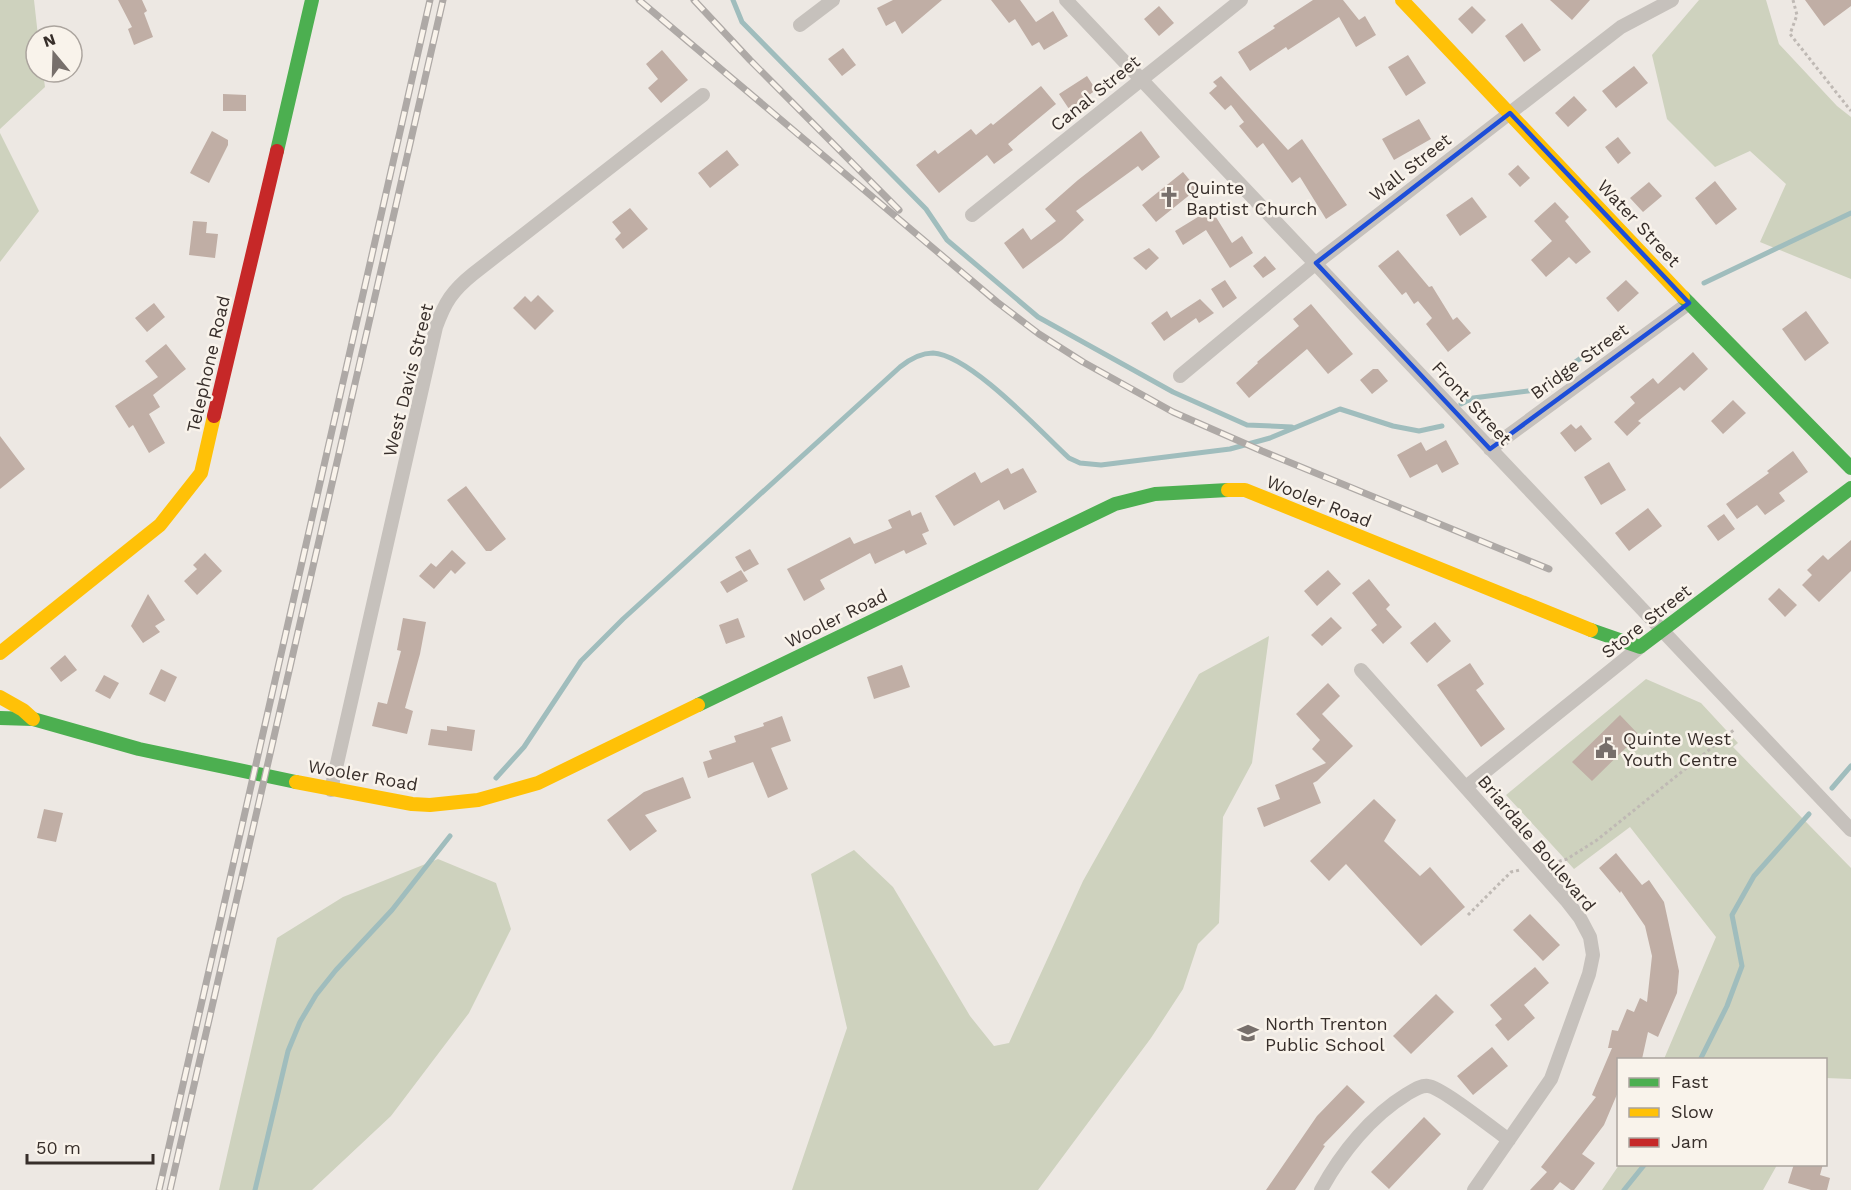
<svg xmlns="http://www.w3.org/2000/svg" width="1851" height="1190" viewBox="0 0 1851 1190" font-family="'Work Sans',sans-serif">
<rect width="100%" height="100%" fill="#ede8e3"/>
<path fill="#ced2be" d="M0 0H34L38 36H36V72H43L45 87 0 129Z
M1699 0H1766L1779 44 1837 106 1851 117V279L1760 242 1786 184 1750 151 1715 167 1667 119 1652 55Z
M0 133 39 211 0 262Z
M1269 636 1252 763 1223 817 1219 923 1198 944 1183 989 1151 1038 1038 1190H792L847 1028 811 874 854 850 893 887 970 1016 994 1046 1009 1043 1083 881 1199 674Z
M1646 679 1701 703 1738 743 1733 747 1851 868V1079L1826 1078V1060L1664 1059 1716 937 1630 827 1574 869 1506 795Z
M438 859 496 883 511 929 469 1013 391 1116 312 1190H219L277 938 343 897Z
M1619 1165V1164L1777 1165 1763 1190H1602Z"/>
<g fill="none" stroke-linecap="round" stroke-linejoin="round">
<path stroke="#a0bdbd" stroke-width="5" d="M733 0 742 22 926 209 947 240 1038 317 1173 392 1247 425 1292 427
M1704 283 1851 213
M1461 404 1473 398 1536 390 1616 333
M496 778 524 747 581 661 623 619 900 367C910 359 920 353 933 353 970 355 1040 431 1069 458L1080 463 1101 465 1230 449 1270 438 1340 409 1393 426 1419 431 1442 426
M1832 788 1851 766
M1700 1060 1727 1006 1742 966 1732 915 1754 876 1809 814
M255 1190 288 1051 300 1022 316 995 336 970 392 910 450 836
M1624 1190 1645 1164"/>
</g>
<path fill="#c0aea5" d="M118 0H142L147 11 144 13 153 37 134 45 128 29 132 27Z
M893 0H942L902 34 895 21 886 26 877 8Z
M991 0H1020L1036 22 1053 11 1068 36 1044 50 1039 42 1032 46 1015 19 1009 23Z
M1313 0H1343L1359 20 1365 16 1376 35 1356 47 1339 17 1288 50 1286 47 1250 71 1238 52 1275 28 1273 26Z
M1550 0H1590L1572 20Z
M1805 0H1851V6L1824 26Z
M1159 6 1174 23 1159 36 1144 19Z
M1472 6 1486 20 1472 34 1458 19Z
M1522 23 1541 50 1524 62 1505 36Z
M843 48 856 65 842 76 828 59Z
M662 50 688 80 661 103 648 88 658 79 646 64Z
M1408 55 1426 83 1406 96 1388 67Z
M1634 66 1648 83 1616 108 1602 91Z
M1087 76 1096 90 1069 109 1059 94Z
M1221 76 1288 150 1302 139 1347 205 1326 219 1300 177 1292 183 1263 143 1257 148 1239 126 1244 122 1231 105 1225 110 1209 93 1217 86 1213 82Z
M1041 86 1056 104 1008 144 1013 150 994 164 987 155 939 193 916 165 935 150 938 154 971 129 976 135 991 123 993 125Z
M223 94 246 95V111H223Z
M1574 96 1587 110 1568 127 1555 113Z
M1419 119 1431 139 1394 160 1382 139Z
M212 131 228 140V145L209 183 190 173Z
M1141 131 1160 157 1142 171 1138 166 1076 211 1084 220 1062 240 1023 269 1004 243 1023 228 1031 240 1056 221 1045 209 1078 180Z
M1618 137 1631 153 1618 164 1605 147Z
M727 150 739 165 710 188 698 173Z
M1518 165 1530 178 1520 187 1508 174Z
M1183 172 1197 189 1156 222 1142 205Z
M1715 181 1737 209 1716 225 1695 198Z
M1649 182 1662 196 1643 212 1630 198Z
M1472 197 1487 217 1460 236 1446 215Z
M1555 202 1569 217 1565 221 1591 252 1576 264 1569 257 1546 277 1531 260 1552 241 1534 221Z
M630 208 648 229 623 249 615 239 621 233 612 222Z
M1211 209 1232 243 1242 236 1253 253 1230 268 1206 230 1183 245 1175 231Z
M193 221 207 222 206 233 218 234 215 258 189 255Z
M1149 248 1159 258 1146 270 1133 258Z
M1398 250 1429 287 1432 286 1453 320 1457 317 1471 333 1448 352 1426 324 1432 318 1418 301 1414 304 1406 292 1402 295 1378 266Z
M1265 256 1276 269 1263 278 1253 266Z
M1225 280 1237 298 1223 308 1211 289Z
M1626 280 1639 293 1618 312 1606 298Z
M538 295 554 311 535 330 513 308 525 296 531 302Z
M1200 299 1214 313 1199 323 1196 318 1164 341 1151 323 1167 311 1171 318Z
M154 303 165 317 147 332 135 318Z
M1311 304 1353 354 1328 374 1307 349 1249 398 1236 383 1258 363 1257 362 1299 326 1293 319Z
M1806 311 1829 343 1805 361 1782 329Z
M166 344 186 369 153 395 160 407 149 414 165 443 149 453 133 425 129 428 115 406 158 377 145 361Z
M1693 352 1708 369 1684 391 1680 387 1638 421 1641 423 1627 436 1614 422 1635 403 1630 397 1653 378 1658 384Z
M1373 369H1378L1388 381 1372 394 1360 380Z
M1733 400 1746 413 1723 434 1711 421Z
M1571 424 1576 429 1581 425 1592 439 1575 452 1560 433Z
M0 436 25 469 0 489Z
M1446 440 1459 464 1442 473 1437 464 1410 478 1397 455 1421 442 1426 451Z
M1793 451 1808 472 1779 493 1785 501 1765 515 1757 505 1737 519 1726 504 1769 473 1767 471Z
M1609 462 1626 490 1601 505 1584 477Z
M1008 468 1011 474 1023 468 1037 492 1004 510 999 500 954 526 935 496 975 472 981 483Z
M466 486 506 539 491 551H486L447 500Z
M1648 508 1662 526 1629 551 1615 533Z
M910 510 912 516 921 512 929 531 922 534 927 544 906 554 904 550 875 564 870 553 820 580 825 589 804 601 787 569 850 537 854 544 892 528 888 520Z
M1724 514 1735 529 1718 541 1707 526Z
M1851 540V571L1819 602 1802 585 1812 575 1807 570 1823 555 1828 560Z
M750 549 759 564 744 572 735 557Z
M452 550 466 563 455 574 451 570 434 589 419 576 431 563 436 567Z
M205 553 222 571 197 595 184 581 197 569 193 565Z
M741 570 748 581 727 593 720 582Z
M1328 570 1341 584 1317 606 1304 591Z
M1369 579 1390 605 1386 609 1402 627 1383 644 1371 630 1377 625 1352 593Z
M1779 588 1797 605 1785 617 1768 599Z
M148 594 165 620 155 626 160 632 143 643 131 626Z
M1331 617 1342 628 1322 646 1311 635Z
M403 618 426 622 420 654 405 708 413 711 407 734 372 726 378 702 387 704 401 651 397 650Z
M738 618 745 637 726 644 719 625Z
M1435 622 1451 641 1427 663 1410 643Z
M65 655 77 670 61 682 50 668Z
M1470 663 1484 684 1476 690 1505 729 1481 747 1437 685Z
M902 665 910 687 874 699 867 677Z
M161 669 177 677 165 702 149 694Z
M104 675 119 683 110 699 95 691Z
M1328 683 1340 696 1322 714 1353 746 1317 781 1313 783 1321 803 1264 827 1257 808 1280 799 1275 785 1326 763 1312 749 1320 740 1296 714Z
M1620 715 1639 735 1592 781 1572 762Z
M782 716 791 741 771 748 788 789 768 798 753 762 708 778 703 762 712 759 709 751 736 742 734 736 764 726 763 723Z
M447 726 475 730 472 751 428 745 431 729 447 731Z
M683 777 691 798 645 815 657 831 630 851 607 820 644 792Z
M1374 799 1396 820 1384 841 1420 876 1430 867 1465 907 1421 946 1346 864 1329 881 1310 861Z
M44 809 63 813 56 842 37 838Z
M1616 853 1642 885 1649 880 1664 902 1679 971 1677 993 1658 1037 1648 1032 1642 1059H1618V1092L1604 1125 1582 1154 1595 1163 1574 1190H1571L1560 1182 1553 1190H1530L1547 1172 1541 1167 1596 1097 1592 1095 1612 1048H1608L1612 1030 1618 1031 1627 1009 1634 1012 1640 998 1647 1002 1652 956 1645 926 1621 891 1620 893 1599 868Z
M1530 914 1560 945 1543 961 1513 930Z
M1535 967 1549 983 1524 1005 1535 1018 1508 1041 1495 1025 1502 1019 1490 1005Z
M1436 994 1454 1012 1411 1054 1393 1036Z
M1492 1047 1508 1066 1473 1095 1457 1076Z
M1347 1085 1365 1102 1323 1145 1325 1146 1295 1190H1266L1317 1116Z
M1424 1117 1441 1134 1389 1189 1371 1172Z
M1794 1164H1823L1820 1175 1830 1178 1827 1190H1811L1788 1183Z"/>
<g fill="none" stroke-linecap="round" stroke-linejoin="round">
<path stroke="#bfb9b4" stroke-width="3" stroke-dasharray="3 3" stroke-linecap="butt" d="M1793 0 1797 15 1790 34 1851 111
M1553 863 1567 859 1597 840 1735 729
M1468 915 1511 872 1520 870"/>
<path stroke="#c6c1bc" stroke-width="14" d="M1066 0 1851 830
M800 25 833 0
M972 215 1241 0
M1180 376 1316 263 1621 27 1672 0
M1490 449 1689 303
M1361 670 1566 900 1580 918 1590 937 1593 955 1589 974 1551 1079 1474 1190
M1466 787 1640 647
M331 790 436 327C445 302 452 291 473 274L703 95
M1321 1190C1341 1153 1371 1116 1407 1094 1414 1090 1421 1085 1428 1086 1441 1087 1495 1130 1509 1140"/>
<path stroke="#4caf50" stroke-width="14" d="M277 151 312 0
M1683 297 1851 468
M1591 630 1640 647 1851 488
M698 705 1115 504 1155 494 1228 490
M0 718 33 719 139 749 296 782"/>
<path stroke="#ffc107" stroke-width="14" d="M1402 0 1683 297
M1228 490H1245L1591 630
M0 653 160 525 201 473 214 416
M0 697 23 710 33 719
M296 782 412 804 430 805 478 800 538 783 698 705"/>
<path stroke="#c62828" stroke-width="14" d="M214 416 277 151"/>
<defs>
<path id="rail" d="M639 0 997 302 1039 334 1083 362 1173 412 1262 451 1549 569
M694 0 750 60 899 210
M159 1190 430 0
M170 1190 443 0"/>
</defs>
<use href="#rail" stroke="#aea9a6" stroke-width="7"/>
<use href="#rail" stroke="#f9f3eb" stroke-width="4.5" stroke-dasharray="14" stroke-linecap="butt"/>
</g>
<path fill="none" stroke="#1d4ed8" stroke-width="4.5" stroke-linejoin="round" d="M1510 113 1689 303 1490 449 1316 263Z"/>
<defs>
<symbol id="church-bare" viewBox="-9 -9 18 18"><path d="M-1.2-6h2.4v3.5h3.3v2.4h-3.3V6h-2.4V-.1h-3.3v-2.4h3.3Z" fill="#776f6b" stroke="#f9f3eb" stroke-width="2.5" paint-order="stroke"/></symbol>
<symbol id="civic-bare" viewBox="-9 -9 18 18"><path d="M-.6-6.5H3V-4.5H.6V-3L4-1V1h2V6H-6V1h2V-1L-.6-3ZM-1.2 2.5V6h2.4V2.5Z" fill="#776f6b" stroke="#f9f3eb" stroke-width="2.5" paint-order="stroke"/></symbol>
<symbol id="school-bare" viewBox="-9 -9 18 18"><path d="M0-5L7-2L0 1L-7-2ZM-4 1L0 2.5L4 1V4Q0 6-4 4Z" fill="#776f6b" stroke="#f9f3eb" stroke-width="2.5" paint-order="stroke"/></symbol>
</defs>
<g fill-rule="evenodd">
<use href="#church-bare" x="1154" y="182" width="30" height="30"/>
<use href="#civic-bare" x="1591" y="733" width="30" height="30"/>
<use href="#school-bare" x="1233" y="1018" width="30" height="30"/>
</g>
<g text-anchor="middle" dominant-baseline="central" stroke-width="5" stroke-linejoin="round" paint-order="stroke">
<g font-size="18" fill="#372e2a" stroke="#f9f3eb">
<text transform="translate(1095 93) rotate(-39)">Canal Street</text>
<text transform="translate(1410 167) rotate(-38)">Wall Street</text>
<text transform="translate(1639 223) rotate(47)">Water Street</text>
<text transform="translate(1579 361) rotate(-36)">Bridge Street</text>
<text transform="translate(208 364) rotate(-77)">Telephone Road</text>
<text transform="translate(408 380) rotate(-76)">West Davis Street</text>
<text transform="translate(1472 403) rotate(47)">Front Street</text>
<text transform="translate(1319 501) rotate(22)">Wooler Road</text>
<text transform="translate(836 618) rotate(-26)">Wooler Road</text>
<text transform="translate(1646 621) rotate(-38)">Store Street</text>
<text transform="translate(363 775) rotate(10)">Wooler Road</text>
<text transform="translate(1537 843) rotate(50)">Briardale Boulevard</text>
</g>
<g font-size="18" fill="#372e2a" stroke="#f9f3eb" text-anchor="start">
<text x="1186" y="187">Quinte<tspan x="1186" dy="21">Baptist Church</tspan></text>
<text x="1623" y="738">Quinte West<tspan x="1623" dy="21">Youth Centre</tspan></text>
<text x="1265" y="1023">North Trenton<tspan x="1265" dy="21">Public School</tspan></text>
</g>
</g>
<rect x="1617" y="1058" width="210" height="108" fill="#f9f3eb" stroke="#aba49e" stroke-width="1.5"/>
<rect x="1629" y="1078" width="30" height="9" fill="#4caf50" stroke="#aba49e" stroke-width="1.5"/>
<text x="1671" y="1088" font-size="18" fill="#372e2a">Fast</text>
<rect x="1629" y="1108" width="30" height="9" fill="#ffc107" stroke="#aba49e" stroke-width="1.5"/>
<text x="1671" y="1118" font-size="18" fill="#372e2a">Slow</text>
<rect x="1629" y="1138" width="30" height="9" fill="#c62828" stroke="#aba49e" stroke-width="1.5"/>
<text x="1671" y="1148" font-size="18" fill="#372e2a">Jam</text>
<g transform="translate(54 54) rotate(341)"><circle r="28" fill="#f9f3eb" stroke="#aba49e" stroke-width="1.5"/>
<path d="M0-4.5L10 22L0 15L-10 22Z" fill="#776f6b"/>
<text y="-9" font-size="16" font-weight="bold" text-anchor="middle" fill="#372e2a">N</text>
</g>
<path d="M27 1154v9h126v-9" fill="none" stroke="#372e2a" stroke-width="3"/>
<text x="36" y="1154" font-size="18" fill="#372e2a" stroke="#f9f3eb" stroke-width="4.5" paint-order="stroke">50 m</text>
</svg>
